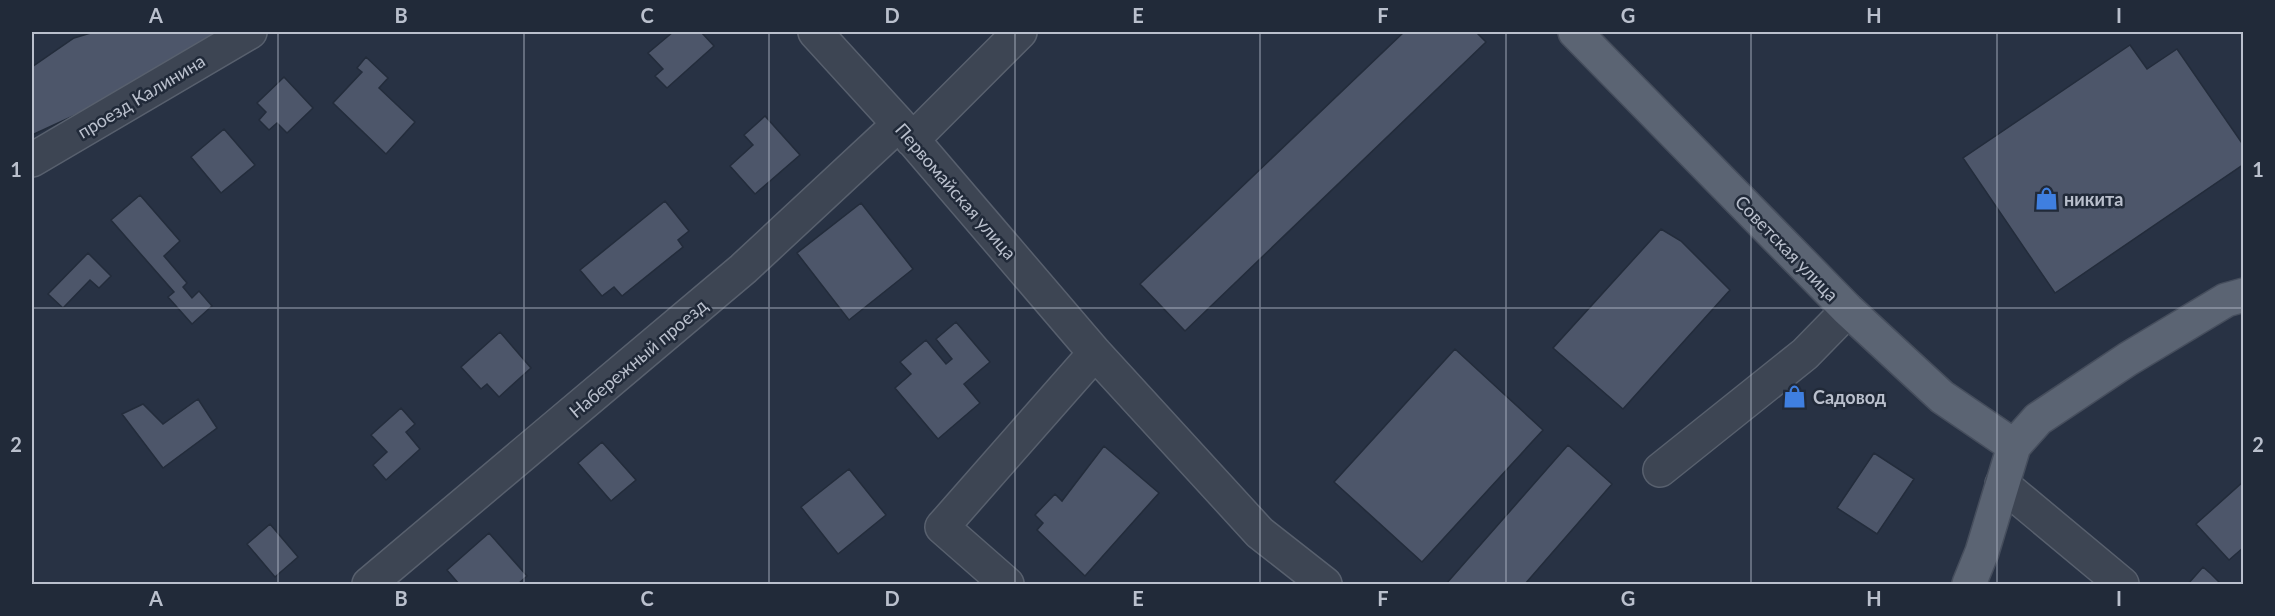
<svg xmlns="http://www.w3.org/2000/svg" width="2275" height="616" viewBox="0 0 2275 616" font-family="Lato,sans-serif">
<rect width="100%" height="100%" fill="#283244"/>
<path fill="#4d566a" stroke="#232c3b" stroke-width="1.5" d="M94 32H229L95 106 32 135V67L74 38Z
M673 32H701L714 46 667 88 655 76 663 69 648 53Z
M1404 32H1476L1486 42 1185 331 1140 284Z
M2130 45 2147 69 2177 49 2244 146V164L2055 293 1963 158Z
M366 57 388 78 379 88 415 122 386 154 333 103 362 72 357 68Z
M284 77 313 108 287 133 277 123 269 130 259 120 266 112 257 103Z
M765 116 800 155 755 194 730 166 753 145 744 135Z
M224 129 255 165 221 193 191 157Z
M140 195 180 241 164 256 187 283 183 287 192 298 199 291 212 306 192 324 168 297 174 292 111 220Z
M665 201 689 231 678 240 683 247 622 296 614 287 602 296 580 270Z
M861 203 913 269 849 320 797 253Z
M1661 229 1681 241 1730 290 1623 409 1553 348Z
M88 253 111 276 99 288 90 280 63 308 48 294Z
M956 322 990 362 964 384 980 403 938 439 895 388 911 374 900 362 926 340 946 364 952 359 936 339Z
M500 332 531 368 499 397 487 384 481 389 461 367Z
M1455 349 1543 430 1422 562 1334 482Z
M198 399 217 428 163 468 122 414 143 404 163 424Z
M401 408 415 424 406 432 420 449 386 480 373 465 387 452 371 435Z
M602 442 636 480 611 501 578 463Z
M1568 445 1612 484 1525 584H1446Z
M1104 446 1159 493 1085 576 1037 530 1043 523 1035 515 1055 494 1062 501Z
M1874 453 1914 479 1877 534 1837 508Z
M849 469 886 515 838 554 801 507Z
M2244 481V547L2229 560 2196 524Z
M270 524 298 557 275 577 247 544Z
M489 533 527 576 518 584H459L447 570Z
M2203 567 2211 574 2221 584H2188Z"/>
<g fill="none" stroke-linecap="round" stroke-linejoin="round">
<defs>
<path id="minor" d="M815 32 899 124 1095 353 1260 533 1325 584
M912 140 1020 32
M32 160 250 32
M1660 470 1805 354 1848 310
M2002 484 2122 584
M369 584 743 269 899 124
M1007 584 942 527 1095 353"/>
<path id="major" d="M1575 32 1848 310 1942 397 2014 446
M1969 584 1982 552 2014 446 2038 419 2128 359 2226 300 2244 295"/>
</defs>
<use href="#minor" stroke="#58606e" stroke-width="36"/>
<use href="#major" stroke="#464e5d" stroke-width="36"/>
<use href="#minor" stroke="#3d4553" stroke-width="33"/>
<use href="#major" stroke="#5b6473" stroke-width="33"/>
</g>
<path fill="none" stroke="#bac0cd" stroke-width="1.5" stroke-opacity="0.55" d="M278 32V584M524 32V584M769 32V584M1015 32V584M1260 32V584M1506 32V584M1751 32V584M1997 32V584M32 308H2244"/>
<defs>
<symbol id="shop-bare" viewBox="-9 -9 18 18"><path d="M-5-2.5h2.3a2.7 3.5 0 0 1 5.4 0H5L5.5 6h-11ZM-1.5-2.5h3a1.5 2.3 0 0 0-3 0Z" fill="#3f7fe0" stroke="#212a39" stroke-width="2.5" paint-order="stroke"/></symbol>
</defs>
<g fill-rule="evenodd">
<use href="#shop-bare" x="2030" y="182" width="33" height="33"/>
<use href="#shop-bare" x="1778" y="380" width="33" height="33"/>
</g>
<g text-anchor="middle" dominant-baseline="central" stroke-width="5" stroke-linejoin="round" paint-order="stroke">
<g font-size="18" fill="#bac0cd" stroke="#212a39">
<text transform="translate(141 96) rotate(-31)">проезд Калинина</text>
<text transform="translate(956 191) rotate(49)">Первомайская улица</text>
<text transform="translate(1787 248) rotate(46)">Советская улица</text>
<text transform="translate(638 358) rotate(-40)">Набережный проезд</text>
</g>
<g font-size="18" font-weight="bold" fill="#bac0cd" stroke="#212a39" text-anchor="start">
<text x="2064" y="199">никита</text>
<text x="1813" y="397">Садовод</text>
</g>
</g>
<rect width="2275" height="616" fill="none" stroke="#212a39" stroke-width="66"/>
<rect x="33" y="33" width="2209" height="550" fill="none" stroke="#bac0cd" stroke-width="2"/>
<g font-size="20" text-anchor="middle" font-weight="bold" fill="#bac0cd">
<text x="156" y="23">A</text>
<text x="401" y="23">B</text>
<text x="647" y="23">C</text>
<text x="892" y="23">D</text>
<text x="1138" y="23">E</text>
<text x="1383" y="23">F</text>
<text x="1628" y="23">G</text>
<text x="1874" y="23">H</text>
<text x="2119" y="23">I</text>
<text x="16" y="177">1</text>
<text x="2258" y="177">1</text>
<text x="16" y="452">2</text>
<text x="2258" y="452">2</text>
<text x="156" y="606">A</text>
<text x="401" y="606">B</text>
<text x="647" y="606">C</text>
<text x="892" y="606">D</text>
<text x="1138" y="606">E</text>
<text x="1383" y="606">F</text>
<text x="1628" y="606">G</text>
<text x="1874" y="606">H</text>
<text x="2119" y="606">I</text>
</g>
</svg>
